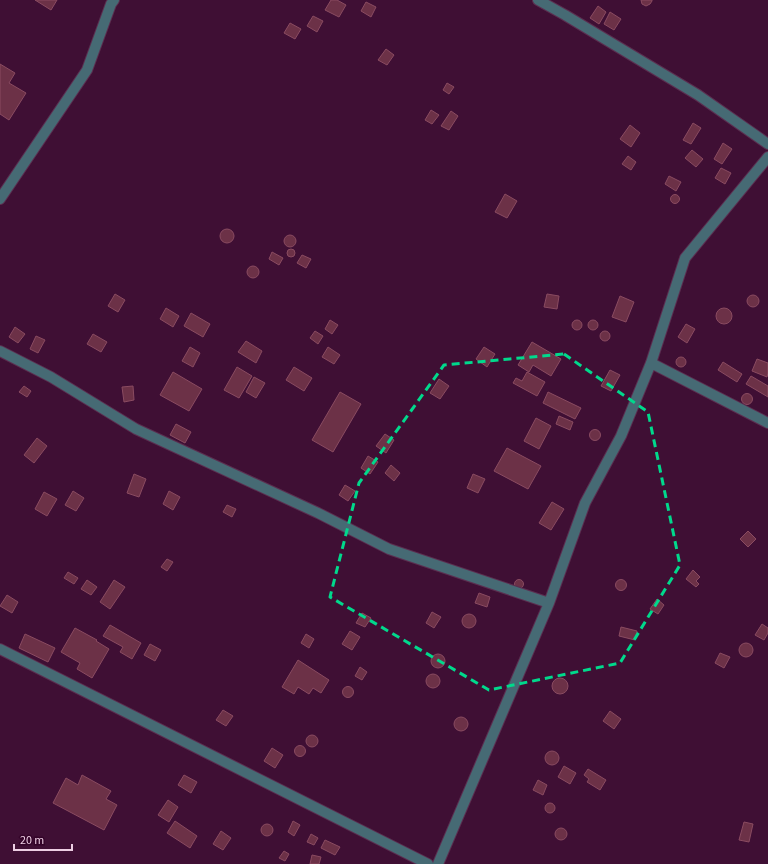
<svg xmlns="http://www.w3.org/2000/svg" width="768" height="864" viewBox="0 0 768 864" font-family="'Source Sans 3',sans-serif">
<rect width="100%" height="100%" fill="#3f0f34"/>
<path fill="#6c3147" stroke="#8a4b61" d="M35 0H57L51 10Z
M331 0H337L346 5 339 17 325 10Z
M641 0H652V1L650 4 646 6 642 4Z
M366 2 376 7 371 17 361 11Z
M598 6 606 12 599 24 590 18Z
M610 12 621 19 614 30 604 24Z
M313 16 323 21 317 32 307 26Z
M290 23 301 29 295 39 284 33Z
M386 49 394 55 387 65 378 60Z
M0 64 15 73 9 83 26 93 9 120 0 114Z
M447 83 454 87 449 94 443 90Z
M431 110 439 115 432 124 425 120Z
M451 111 458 116 449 130 441 126Z
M693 123 701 128 691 144 683 140Z
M630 125 640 133 631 147 620 139Z
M723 143 732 149 722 164 714 159Z
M692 150 703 159 696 167 685 158Z
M628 156 636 162 631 170 622 164Z
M721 168 731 173 725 184 715 178Z
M669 176 681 182 676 191 665 184Z
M505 194 517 201 507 218 495 212Z
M670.5 199a4.5 4.5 0 1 1 9 0a4.5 4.5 0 1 1-9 0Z
M220 236a7 7 0 1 1 14 0a7 7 0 1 1-14 0Z
M284 241a6 6 0 1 1 12 0a6 6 0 1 1-12 0Z
M287 253a4 4 0 1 1 8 0a4 4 0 1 1-8 0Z
M272 252 283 258 279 265 269 259Z
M302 255 311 259 306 268 297 263Z
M247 272a6 6 0 1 1 12 0a6 6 0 1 1-12 0Z
M115 294 125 300 118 312 108 306Z
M547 294 559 296 557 309 544 307Z
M747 301a6 6 0 1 1 12 0a6 6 0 1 1-12 0Z
M620 296 634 302 626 322 612 317Z
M166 308 179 316 173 327 160 319Z
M716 316a8 8 0 1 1 16 0a8 8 0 1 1-16 0Z
M191 313 210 324 203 337 184 326Z
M588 325a5 5 0 1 1 10 0a5 5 0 1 1-10 0Z
M572 325a5 5 0 1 1 10 0a5 5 0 1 1-10 0Z
M330 320 338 325 332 334 325 329Z
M686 324 695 329 687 343 678 337Z
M15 327 25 334 18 343 9 337Z
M600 336a5 5 0 1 1 10 0a5 5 0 1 1-10 0Z
M315 331 323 336 318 344 310 338Z
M93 334 107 342 101 352 87 344Z
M36 336 45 340 38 353 30 349Z
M246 341 262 351 256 363 238 352Z
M532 342 561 359 551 376 533 365 529 372 518 365Z
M190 347 200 353 193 367 182 361Z
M328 347 340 355 334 364 322 357Z
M484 347 495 354 487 367 476 359Z
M676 362a5 5 0 1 1 10 0a5 5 0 1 1-10 0Z
M757 359 768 363V373L767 377 752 371Z
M723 362 742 374 737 382 718 370Z
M237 367 252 376 239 398 224 390Z
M294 367 312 378 304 391 286 380Z
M610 370 620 375 611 391 601 386Z
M173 372 202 389 189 411 160 395Z
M527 372 545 382 537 396 513 383 516 378 522 381Z
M751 376 768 386V397L746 384Z
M254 377 265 383 256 398 246 392Z
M439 379 449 386 440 399 430 393Z
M24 386 31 391 27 397 19 392Z
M133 386 134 400 124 402 122 387Z
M340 392 361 404 333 452 312 440Z
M548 392 581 408 575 419 543 403Z
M741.5 399a5.5 5.5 0 1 1 11 0a5.5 5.5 0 1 1-11 0Z
M559 416 573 422 570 430 556 424Z
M536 418 551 426 539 449 524 441Z
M176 424 191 432 185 443 170 435Z
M589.5 435a5.5 5.5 0 1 1 11 0a5.5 5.5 0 1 1-11 0Z
M385 434 394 440 386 453 376 446Z
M37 438 47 446 34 463 24 455Z
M507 448 541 466 528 489 494 471Z
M368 456 378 462 370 474 361 468Z
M391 465 400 473 394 481 385 473Z
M134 474 146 479 139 497 127 493Z
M473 474 485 479 478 493 467 488Z
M345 485 355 491 348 501 339 495Z
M73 491 84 498 76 511 65 505Z
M169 491 180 497 173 510 163 504Z
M44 492 57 499 47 516 35 509Z
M552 502 564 509 551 530 539 523Z
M227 505 236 509 232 517 223 512Z
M748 531 756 539 748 547 740 539Z
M167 559 173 562 167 571 161 567Z
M693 570 700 577 696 581 699 584 696 587 686 579Z
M68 572 78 578 74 584 64 578Z
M514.5 584a4.5 4.5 0 1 1 9 0a4.5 4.5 0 1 1-9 0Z
M615.5 585a5.5 5.5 0 1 1 11 0a5.5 5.5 0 1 1-11 0Z
M87 580 97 587 91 595 81 589Z
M114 580 125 587 110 609 100 602Z
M479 593 490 597 487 607 475 603Z
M7 595 18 602 12 613 0 606Z
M657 599 664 605 658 614 650 609Z
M432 612 441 617 434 628 426 623Z
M362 613 371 618 365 627 356 623Z
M462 621a7 7 0 1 1 14 0a7 7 0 1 1-14 0Z
M762 624 768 628V633L764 640 755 635Z
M110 625 141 643 132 659 120 652 123 647 103 636Z
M621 627 637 631 635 640 619 636Z
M75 628 97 640 96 641 109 649 92 678 77 669 80 663 61 652Z
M350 631 360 637 352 650 342 644Z
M25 634 55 648 48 662 19 648Z
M306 634 314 639 309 648 301 643Z
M739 650a7 7 0 1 1 14 0a7 7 0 1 1-14 0Z
M150 644 161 650 155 661 144 655Z
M720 653 730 657 724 668 715 663Z
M431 661a7 7 0 1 1 14 0a7 7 0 1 1-14 0Z
M298 660 329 680 321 693 313 688 309 694 298 687 294 694 282 687Z
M360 667 367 672 362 680 355 676Z
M426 681a7 7 0 1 1 14 0a7 7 0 1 1-14 0Z
M552 686a8 8 0 1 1 16 0a8 8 0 1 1-16 0Z
M342.5 692a5.5 5.5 0 1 1 11 0a5.5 5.5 0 1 1-11 0Z
M223 710 233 716 226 726 216 720Z
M610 711 621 719 614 729 603 721Z
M454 724a7 7 0 1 1 14 0a7 7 0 1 1-14 0Z
M306 741a6 6 0 1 1 12 0a6 6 0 1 1-12 0Z
M294.5 751a5.5 5.5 0 1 1 11 0a5.5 5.5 0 1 1-11 0Z
M272 748 283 755 275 768 264 761Z
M545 758a7 7 0 1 1 14 0a7 7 0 1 1-14 0Z
M564 766 576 773 570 784 558 777Z
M588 769 606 780 600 790 587 782 589 779 584 775Z
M82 775 111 791 106 799 117 805 104 830 53 803 66 778 78 785Z
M184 775 197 782 191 793 178 785Z
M538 780 547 785 543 795 533 790Z
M168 800 178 807 169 822 158 815Z
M545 808a5 5 0 1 1 10 0a5 5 0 1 1-10 0Z
M175 821 197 836 190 848 167 833Z
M293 821 300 825 294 836 288 832Z
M744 822 753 824 749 842 739 840Z
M261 830a6 6 0 1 1 12 0a6 6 0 1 1-12 0Z
M555 834a6 6 0 1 1 12 0a6 6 0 1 1-12 0Z
M221 831 231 838 223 850 213 844Z
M311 834 318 838 314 845 307 842Z
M325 840 340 847 335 855 321 848Z
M284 851 289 854 285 861 279 858Z
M312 855 321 857 319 864H310Z"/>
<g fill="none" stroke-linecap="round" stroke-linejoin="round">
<defs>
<path id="minor" d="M538 0 565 15 698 95 768 144
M0 199 87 70 111 4 114 0
M0 351 51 377 136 429 318 513 389 549 549 603
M651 363 768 423
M0 649 428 864
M438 864 549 603 585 503 621 436 651 363 685 258 768 157"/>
</defs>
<use href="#minor" stroke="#5b2e50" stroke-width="12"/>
<use href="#minor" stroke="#466a74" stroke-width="10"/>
</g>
<path fill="none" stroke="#00d98c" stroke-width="3" stroke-dasharray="8 5" stroke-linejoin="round" d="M564 354 648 412 680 565 620 663 489 690 330 597 359 483 444 365Z"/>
<path d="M14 844v6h58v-6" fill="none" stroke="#edcee3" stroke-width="2"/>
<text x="20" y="844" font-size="12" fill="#edcee3" stroke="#340429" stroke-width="3" paint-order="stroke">20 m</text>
</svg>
